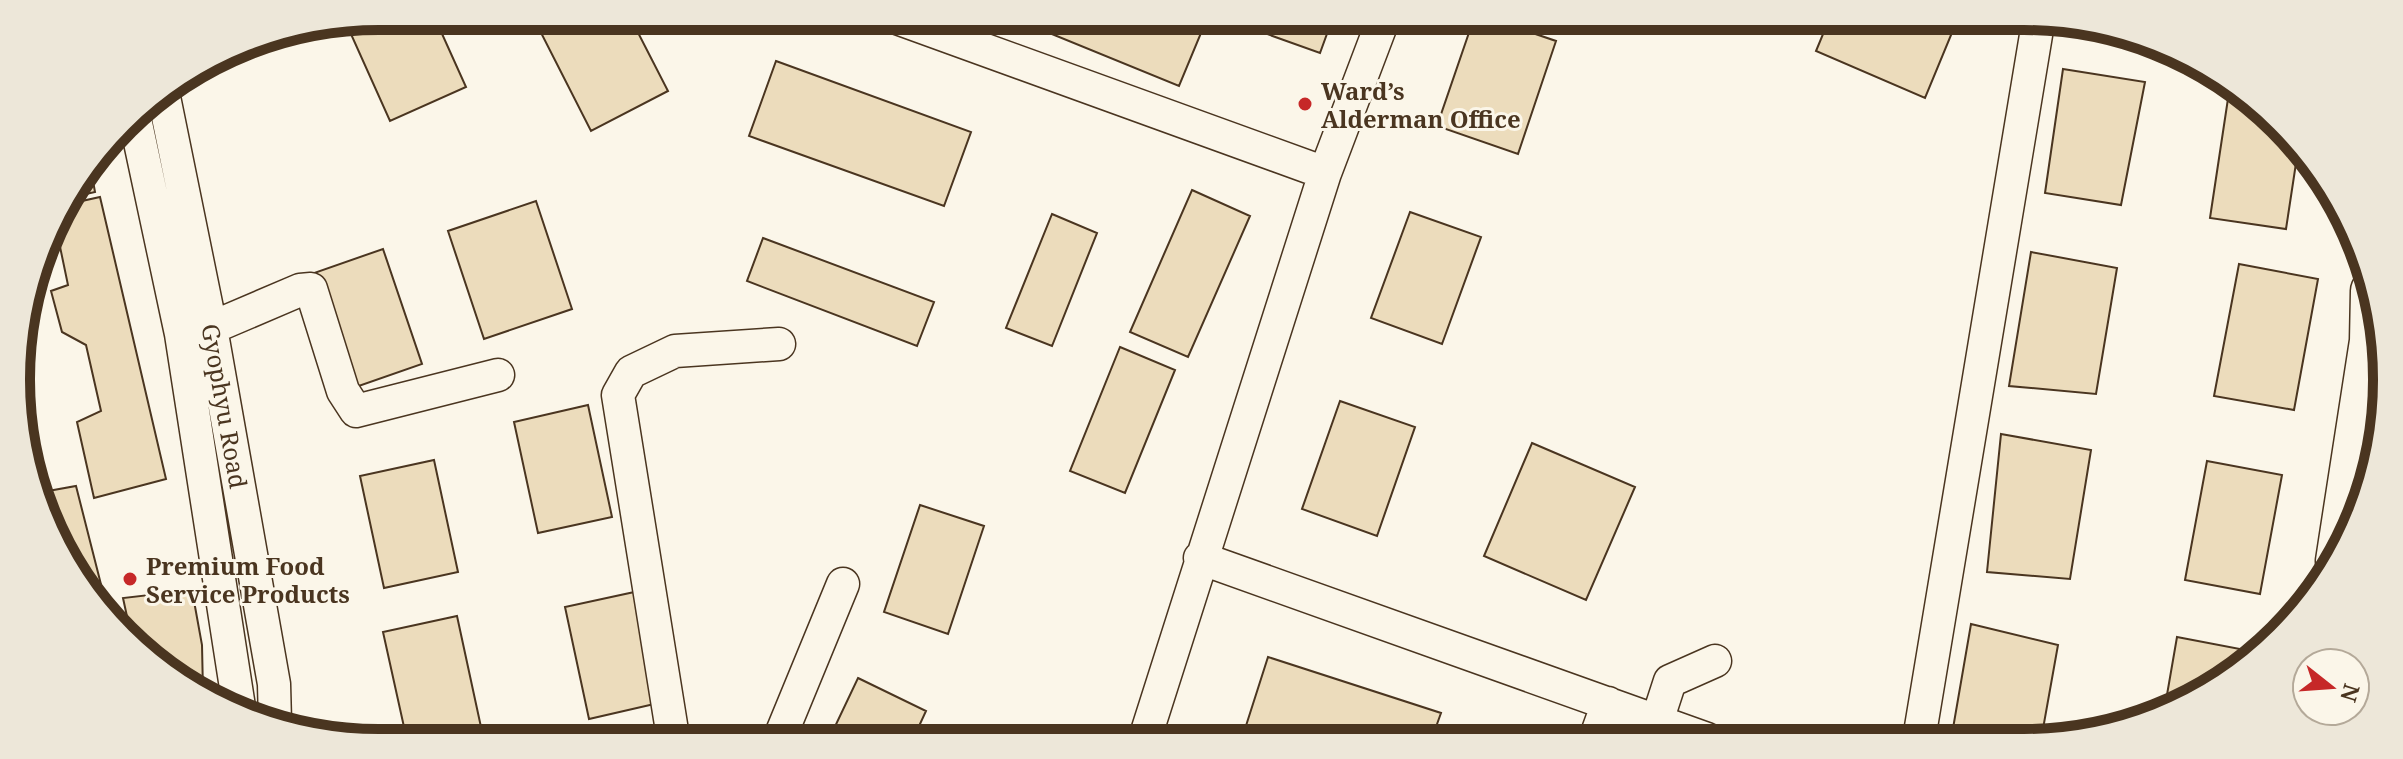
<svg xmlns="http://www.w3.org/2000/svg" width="2403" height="759" viewBox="0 0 2403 759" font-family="'Noto Serif',serif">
<rect width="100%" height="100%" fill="#fbf6e9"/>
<path fill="#ecdcbc" stroke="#4a3520" stroke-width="2" d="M380 16H434L466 87 390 121 346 23Z
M533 17H630L668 91 591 131Z
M1015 19H1202L1206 21 1179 86Z
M1256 20H1332L1320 53 1253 29Z
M1473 21H1497L1556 41 1518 154 1437 126Z
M1828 22 1955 23H1956L1925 98 1816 51Z
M776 61 971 132 944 206 749 136Z
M2063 69 2145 82 2121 205 2045 193Z
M2229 92 2242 94 2298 150 2286 229 2210 218Z
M91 170 95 192 69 198Z
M1192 190 1250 216 1188 357 1130 332Z
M100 197 166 479 94 498 77 422 101 411 86 345 62 332 51 291 68 285 54 218 64 205Z
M536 201 572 309 484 339 448 231Z
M1410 212 1481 237 1442 344 1371 318Z
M1052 214 1097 233 1052 346 1006 328Z
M763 238 934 302 917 346 747 281Z
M383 249 422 364 353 388 314 273Z
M2031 252 2117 268 2096 394 2009 386Z
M2239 264 2318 279 2294 410 2214 396Z
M1120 347 1175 370 1125 493 1070 471Z
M1340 401 1415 427 1377 536 1302 509Z
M588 405 612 517 538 533 514 422Z
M2001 434 2091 450 2070 579 1987 572Z
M1532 443 1635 487 1586 600 1484 556Z
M434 460 458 572 384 588 360 476Z
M2207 461 2282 475 2260 594 2185 580Z
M76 486 108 612 78 582 37 493Z
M920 505 984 526 948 634 884 612Z
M192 590 202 645 203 692 178 682 131 635 123 598Z
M639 591 663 702 589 719 565 607Z
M457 616 481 727 440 736H406L383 632Z
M1971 624 2058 645 2041 740H1951Z
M2177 637 2261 653V654L2184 706 2164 712Z
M1268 657 1441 713 1432 738H1263L1244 732Z
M858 678 926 711 914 737H830Z"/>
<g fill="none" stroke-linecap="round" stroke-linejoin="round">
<defs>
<path id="street" d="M897 18 1325 173
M163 92 211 328 274 684 275 722
M134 114 181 334 239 707
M211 328 300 290 311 289 343 391 356 411 498 375
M1200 558 1707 739
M1657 721 1670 681 1715 661
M673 737 618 395 631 372 675 351 779 344
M780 737 843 584
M1145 738 1325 173 1383 20
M1595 739 1608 703
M1919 739 2038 23"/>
<path id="primary" d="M2338 561 2372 341 2373 291"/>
</defs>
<use href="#street" stroke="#4a3520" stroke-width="35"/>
<use href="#primary" stroke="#4a3520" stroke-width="47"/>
<use href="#street" stroke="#fbf6e9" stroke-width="32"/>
<use href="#primary" stroke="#fbf6e9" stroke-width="44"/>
</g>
<g fill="#c62828" stroke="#fbf6e9" stroke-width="3">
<circle cx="1305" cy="104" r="8"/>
<circle cx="130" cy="579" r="8"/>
</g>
<g text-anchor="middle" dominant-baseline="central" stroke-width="6" stroke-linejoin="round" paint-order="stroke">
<g font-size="24" font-weight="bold" fill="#4a3520" stroke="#fbf6e9" text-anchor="start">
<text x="1321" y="90">Ward’s<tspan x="1321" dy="28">Alderman Office</tspan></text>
<text x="146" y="565">Premium Food<tspan x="146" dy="28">Service Products</tspan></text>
</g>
<g font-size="24" fill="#4a3520" stroke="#fbf6e9">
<text transform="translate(225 406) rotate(80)">Gyophyu Road</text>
</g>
</g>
<path d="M0 0H2403V759H0ZM379 30H2024A349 349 0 0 1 2373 379V380A349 349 0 0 1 2024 729H379A349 349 0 0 1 30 380V379A349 349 0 0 1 379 30Z" fill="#ede7d9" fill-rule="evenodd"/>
<path fill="none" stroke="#4a3520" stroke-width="10" d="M379 30H2024A349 349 0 0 1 2373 379V380A349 349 0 0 1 2024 729H379A349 349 0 0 1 30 380V379A349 349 0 0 1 379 30Z"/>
<g transform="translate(2331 687) rotate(107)"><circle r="38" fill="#fbf6e9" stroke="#b4a999" stroke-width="2"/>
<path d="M0-6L14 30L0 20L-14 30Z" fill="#c62828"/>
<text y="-12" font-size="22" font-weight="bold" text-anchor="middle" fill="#4a3520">N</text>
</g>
</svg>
